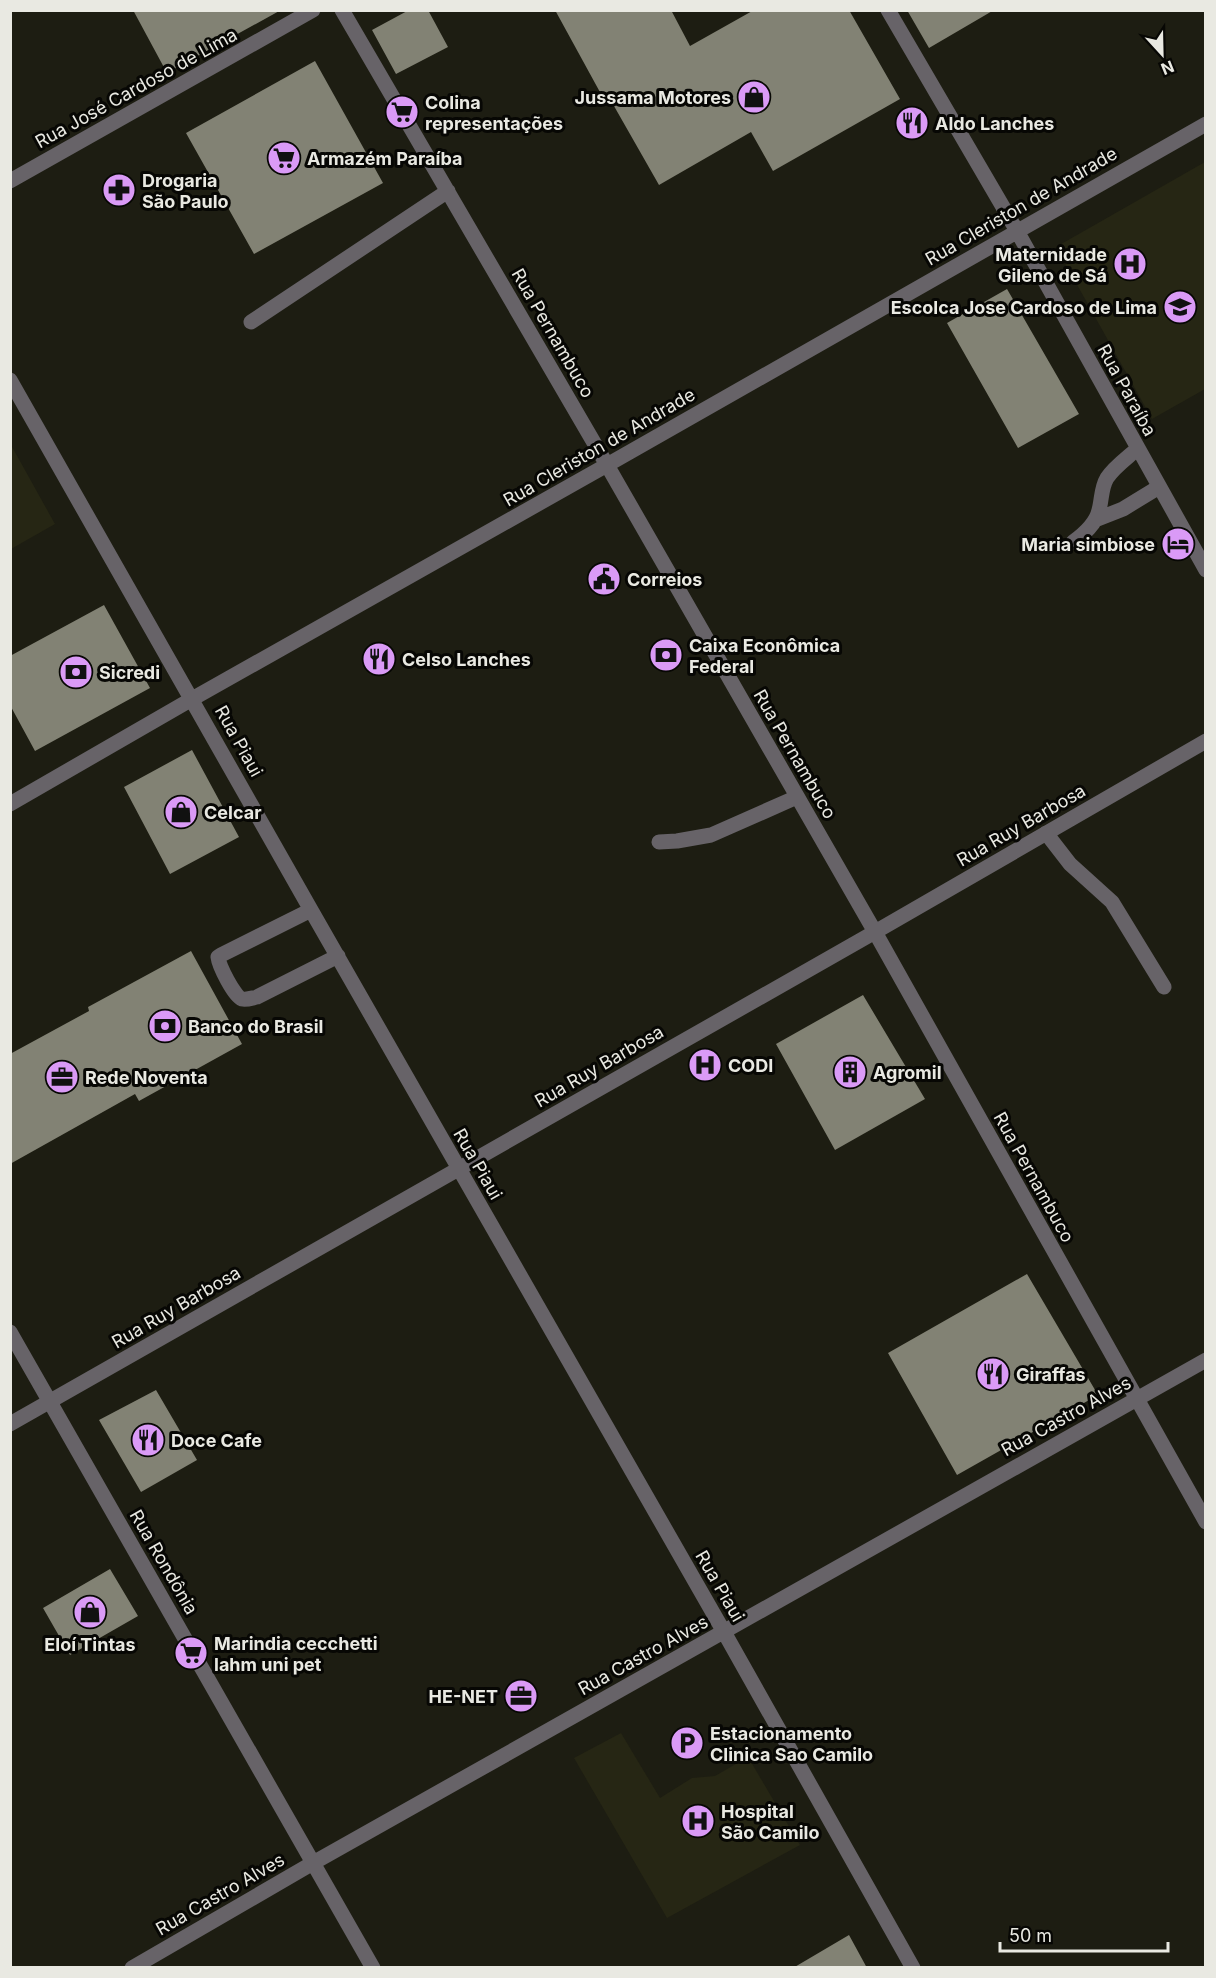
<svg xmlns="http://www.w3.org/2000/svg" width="1216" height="1978" viewBox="0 0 1216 1978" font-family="Inter,sans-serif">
<rect width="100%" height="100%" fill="#1d1d12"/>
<path fill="#262614" d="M1205 162V389L1152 419 1056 247Z
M11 445 55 524 11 549H10Z
M621 1733 660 1798 692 1778 715 1776 748 1757 800 1845 667 1918 574 1758Z"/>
<path fill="#828274" d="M133 10H281L167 73Z
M409 10H428L448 47 396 74 372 30Z
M555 10H671L690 46 754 10H849L900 99 773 171 751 132 659 185 606 92 601 94Z
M907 10H994L929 48Z
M315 61 383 183 254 254 186 133Z
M1007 289 1079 414 1018 448 947 323Z
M104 605 150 688 35 751 10 705V656Z
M192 750 239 837 170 874 124 787Z
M191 951 242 1044 139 1101 135 1094 10 1164V1054L89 1011 88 1007Z
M863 995 925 1099 835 1150 776 1044Z
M1027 1274 1098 1395 957 1475 888 1353Z
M156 1390 197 1460 141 1492 99 1420Z
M110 1569 138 1616 70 1655 43 1608Z
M849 1935 867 1968H793Z"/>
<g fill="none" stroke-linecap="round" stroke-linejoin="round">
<path stroke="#676368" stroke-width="15" d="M342 10 607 465 875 932 1206 1522
M888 10 1017 231 1206 570
M10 181 313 10
M251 322 448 191
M10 380 311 910 724 1632 913 1968
M1095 520 1123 509 1159 487
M1073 542C1084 534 1096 524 1099 510 1102 499 1101 488 1107 478 1114 467 1127 458 1137 449
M10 804 192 699 607 465 1206 124
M1046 833 1070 864 1112 902 1164 987
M659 842 677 841 711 835 797 797
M311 910 221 955 218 957C219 966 234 996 242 999 247 1000 252 998 257 997L338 956
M10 1332 373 1968
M10 1424 875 932 1206 741
M132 1968 313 1863 1206 1360"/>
</g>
<defs>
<symbol id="shop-disc" viewBox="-11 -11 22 22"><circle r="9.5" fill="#da9af6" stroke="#070704"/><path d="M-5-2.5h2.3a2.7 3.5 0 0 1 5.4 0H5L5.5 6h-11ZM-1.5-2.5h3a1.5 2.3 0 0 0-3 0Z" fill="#111"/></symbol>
<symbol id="supermarket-disc" viewBox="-11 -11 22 22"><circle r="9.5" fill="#da9af6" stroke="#070704"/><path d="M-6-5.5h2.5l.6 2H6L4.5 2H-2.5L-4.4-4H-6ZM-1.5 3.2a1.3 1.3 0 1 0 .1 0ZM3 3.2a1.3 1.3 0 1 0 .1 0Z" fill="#111"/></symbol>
<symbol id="restaurant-disc" viewBox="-11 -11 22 22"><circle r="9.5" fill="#da9af6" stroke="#070704"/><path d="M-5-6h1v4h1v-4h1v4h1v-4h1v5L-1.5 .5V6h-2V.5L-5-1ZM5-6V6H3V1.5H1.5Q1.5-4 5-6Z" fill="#111"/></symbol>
<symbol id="pharmacy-disc" viewBox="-11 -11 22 22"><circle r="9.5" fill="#da9af6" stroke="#070704"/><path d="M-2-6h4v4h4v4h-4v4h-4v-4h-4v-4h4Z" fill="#111"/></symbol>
<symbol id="hospital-disc" viewBox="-11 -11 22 22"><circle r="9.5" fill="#da9af6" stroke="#070704"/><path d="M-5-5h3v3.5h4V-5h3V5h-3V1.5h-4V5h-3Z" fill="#111"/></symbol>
<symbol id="school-disc" viewBox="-11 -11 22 22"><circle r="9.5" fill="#da9af6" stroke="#070704"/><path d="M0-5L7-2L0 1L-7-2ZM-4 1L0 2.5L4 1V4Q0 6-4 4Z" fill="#111"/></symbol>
<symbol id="hotel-disc" viewBox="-11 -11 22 22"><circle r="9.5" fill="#da9af6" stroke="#070704"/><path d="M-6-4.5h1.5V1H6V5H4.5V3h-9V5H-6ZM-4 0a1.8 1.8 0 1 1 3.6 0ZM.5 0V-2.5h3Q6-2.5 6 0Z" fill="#111"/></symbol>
<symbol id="civic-disc" viewBox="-11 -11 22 22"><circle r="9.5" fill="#da9af6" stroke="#070704"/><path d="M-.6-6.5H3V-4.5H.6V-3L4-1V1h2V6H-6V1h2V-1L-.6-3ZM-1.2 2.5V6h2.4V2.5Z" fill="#111"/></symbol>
<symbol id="bank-disc" viewBox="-11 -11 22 22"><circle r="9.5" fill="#da9af6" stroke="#070704"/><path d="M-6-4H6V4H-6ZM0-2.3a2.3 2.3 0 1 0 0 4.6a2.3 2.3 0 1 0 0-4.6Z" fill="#111"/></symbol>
<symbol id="building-disc" viewBox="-11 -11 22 22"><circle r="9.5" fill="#da9af6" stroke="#070704"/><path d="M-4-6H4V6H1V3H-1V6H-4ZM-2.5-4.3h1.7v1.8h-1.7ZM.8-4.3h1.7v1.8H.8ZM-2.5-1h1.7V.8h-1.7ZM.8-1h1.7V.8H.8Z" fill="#111"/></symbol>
<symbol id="office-disc" viewBox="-11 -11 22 22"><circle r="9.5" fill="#da9af6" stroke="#070704"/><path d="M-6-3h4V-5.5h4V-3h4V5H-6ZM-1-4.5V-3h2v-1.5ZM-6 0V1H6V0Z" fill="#111"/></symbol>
<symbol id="parking-disc" viewBox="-11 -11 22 22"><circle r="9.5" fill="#da9af6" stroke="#070704"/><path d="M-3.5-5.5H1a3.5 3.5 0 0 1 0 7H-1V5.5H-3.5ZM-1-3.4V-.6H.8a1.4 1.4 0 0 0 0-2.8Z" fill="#111"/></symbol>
</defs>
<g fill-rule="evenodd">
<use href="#shop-disc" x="735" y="78" width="38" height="38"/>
<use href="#supermarket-disc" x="383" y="93" width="38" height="38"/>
<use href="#restaurant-disc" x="893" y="104" width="38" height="38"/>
<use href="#supermarket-disc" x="265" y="139" width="38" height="38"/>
<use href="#pharmacy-disc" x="100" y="171" width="38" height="38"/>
<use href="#hospital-disc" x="1111" y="245" width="38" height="38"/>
<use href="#school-disc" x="1161" y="288" width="38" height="38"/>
<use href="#hotel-disc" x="1159" y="525" width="38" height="38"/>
<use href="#civic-disc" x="585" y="560" width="38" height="38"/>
<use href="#bank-disc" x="647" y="636" width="38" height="38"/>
<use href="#restaurant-disc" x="360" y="640" width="38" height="38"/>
<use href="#bank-disc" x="57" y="653" width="38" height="38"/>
<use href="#shop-disc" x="162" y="793" width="38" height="38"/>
<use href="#bank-disc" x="146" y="1007" width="38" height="38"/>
<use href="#hospital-disc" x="686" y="1046" width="38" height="38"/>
<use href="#building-disc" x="831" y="1053" width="38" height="38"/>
<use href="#office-disc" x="43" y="1058" width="38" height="38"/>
<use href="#restaurant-disc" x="974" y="1355" width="38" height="38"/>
<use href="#restaurant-disc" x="129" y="1421" width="38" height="38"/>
<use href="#shop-disc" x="71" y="1593" width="38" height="38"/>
<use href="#supermarket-disc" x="172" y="1634" width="38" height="38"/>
<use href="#office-disc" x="502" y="1677" width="38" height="38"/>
<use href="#parking-disc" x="668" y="1724" width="38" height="38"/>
<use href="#hospital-disc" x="679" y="1802" width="38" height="38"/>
</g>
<g text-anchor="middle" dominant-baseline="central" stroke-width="6" stroke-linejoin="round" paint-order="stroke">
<g font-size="18" fill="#e9e9e2" stroke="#070704">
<text transform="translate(136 88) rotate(-29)">Rua José Cardoso de Lima</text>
<text transform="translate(1021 206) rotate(-30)">Rua Cleriston de Andrade</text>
<text transform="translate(553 333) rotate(60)">Rua Pernambuco</text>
<text transform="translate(1127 390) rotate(61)">Rua Paraíba</text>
<text transform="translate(599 447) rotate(-30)">Rua Cleriston de Andrade</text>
<text transform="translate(239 741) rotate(61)">Rua Piaui</text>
<text transform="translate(795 754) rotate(60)">Rua Pernambuco</text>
<text transform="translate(1021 825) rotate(-30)">Rua Ruy Barbosa</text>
<text transform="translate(599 1066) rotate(-30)">Rua Ruy Barbosa</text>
<text transform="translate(478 1164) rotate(60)">Rua Piaui</text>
<text transform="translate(1034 1177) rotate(61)">Rua Pernambuco</text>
<text transform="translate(176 1307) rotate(-30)">Rua Ruy Barbosa</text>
<text transform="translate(1066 1416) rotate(-29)">Rua Castro Alves</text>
<text transform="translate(164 1562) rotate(60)">Rua Rondônia</text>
<text transform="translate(720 1586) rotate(60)">Rua Piaui</text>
<text transform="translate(643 1655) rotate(-29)">Rua Castro Alves</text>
<text transform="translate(220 1894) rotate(-30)">Rua Castro Alves</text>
</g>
<g font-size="18" font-weight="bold" fill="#e9e9e2" stroke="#070704" text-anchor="start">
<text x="731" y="97" text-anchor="end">Jussama Motores</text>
<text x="425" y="102">Colina<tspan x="425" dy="21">representações</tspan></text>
<text x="935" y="123">Aldo Lanches</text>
<text x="307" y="158">Armazém Paraíba</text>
<text x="142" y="180">Drogaria<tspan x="142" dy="21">São Paulo</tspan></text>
<text x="1107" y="254" text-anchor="end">Maternidade<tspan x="1107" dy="21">Gileno de Sá</tspan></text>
<text x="1157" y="307" text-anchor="end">Escolca Jose Cardoso de Lima</text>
<text x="1155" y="544" text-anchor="end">Maria simbiose</text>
<text x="627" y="579">Correios</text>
<text x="689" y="645">Caixa Econômica<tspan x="689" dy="21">Federal</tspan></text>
<text x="402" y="659">Celso Lanches</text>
<text x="99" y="672">Sicredi</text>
<text x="204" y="812">Celcar</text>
<text x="188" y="1026">Banco do Brasil</text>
<text x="728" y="1065">CODI</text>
<text x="873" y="1072">Agromil</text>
<text x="85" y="1077">Rede Noventa</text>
<text x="1016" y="1374">Giraffas</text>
<text x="171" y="1440">Doce Cafe</text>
<text x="214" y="1643">Marindia cecchetti<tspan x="214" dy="21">lahm uni pet</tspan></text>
<text x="90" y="1644" text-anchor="middle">Eloí Tintas</text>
<text x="498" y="1696" text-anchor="end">HE-NET</text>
<text x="710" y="1733">Estacionamento<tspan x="710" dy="21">Clinica Sao Camilo</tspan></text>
<text x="721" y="1811">Hospital<tspan x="721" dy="21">São Camilo</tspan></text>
</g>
</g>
<rect width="1216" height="1978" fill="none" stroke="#e9e9e2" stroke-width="24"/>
<g transform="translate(1162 54) rotate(158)" stroke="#070704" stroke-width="4.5" paint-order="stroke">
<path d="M0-4.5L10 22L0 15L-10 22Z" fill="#e9e9e2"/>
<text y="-9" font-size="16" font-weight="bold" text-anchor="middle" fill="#e9e9e2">N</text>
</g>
<path d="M1000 1942v9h168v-9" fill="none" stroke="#e9e9e2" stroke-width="3"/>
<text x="1009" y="1942" font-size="18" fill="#e9e9e2" stroke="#070704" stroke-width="4.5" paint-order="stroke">50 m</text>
</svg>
